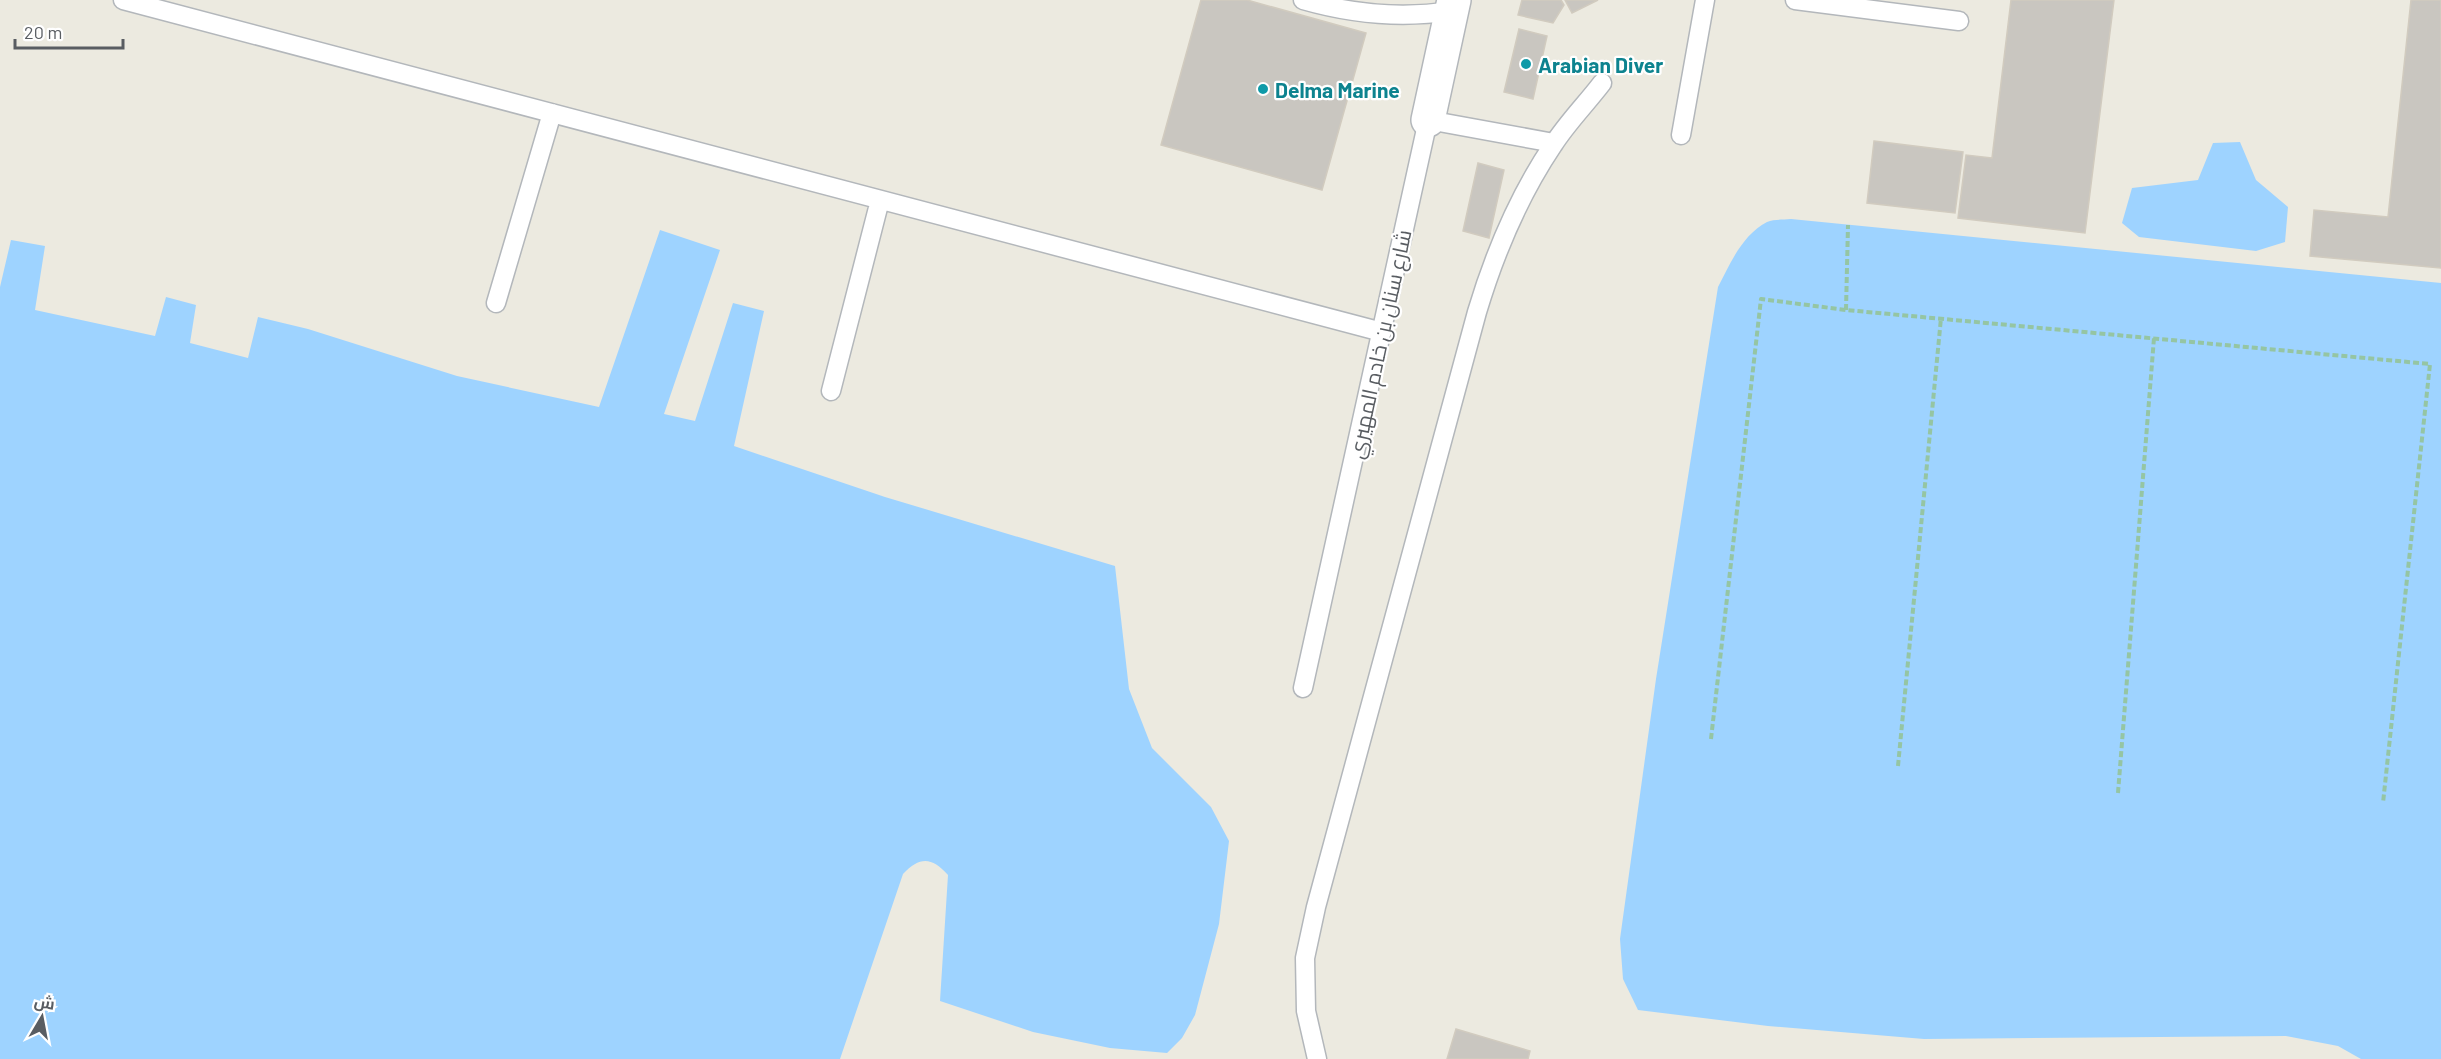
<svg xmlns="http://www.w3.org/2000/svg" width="2441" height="1059" viewBox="0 0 2441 1059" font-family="Barlow,Cairo,sans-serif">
<rect width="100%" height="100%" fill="#eceae0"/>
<path fill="#9ed3ff" d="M2240 142 2256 180 2288 207 2285 242 2256 251 2139 237 2122 223 2132 188 2198 180 2213 143Z
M1791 219 2441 283V1059H2361L2338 1046 2286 1036 1924 1039 1768 1026 1638 1010 1623 979 1620 939 1656 679 1718 287C1730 264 1742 235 1767 222 1774 219 1783 220 1791 219Z
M660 230 720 250 664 414 695 421 733 303 764 311 734 446 885 497 1115 566 1129 689 1152 748 1211 807 1229 841 1219 924 1195 1015 1182 1038 1167 1053 1110 1048 1033 1032 940 1001 948 875C932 857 920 856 903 874L840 1059H0V287L11 240 45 246 35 310 155 336 166 297 196 305 190 343 248 358 258 317 308 329 457 376 599 407Z"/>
<path fill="#c9c6c0" stroke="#d1cbbf" stroke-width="1.5" d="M1201 0H1247L1366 33 1322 190 1161 145Z
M1522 0H1561L1564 5 1553 23 1518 15Z
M1565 0H1598L1572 13Z
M2011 0H2114L2085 233 1958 218 1966 155 1992 158Z
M2411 0H2441V268L2310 256 2314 210 2388 217Z
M1519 29 1547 36 1533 99 1504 92Z
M1874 141 1963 152 1955 213 1867 203Z
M1478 163 1504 170 1489 238 1463 231Z
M1456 1029 1530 1051 1528 1059H1447Z"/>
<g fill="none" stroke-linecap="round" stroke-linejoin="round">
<defs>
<path id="service" d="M123 0 1382 332
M1303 0C1352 14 1400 19 1451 11
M1795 0 1959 21
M1681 135 1705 0
M496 303 552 113
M831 391 880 200
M1303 688 1428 120 1554 143
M1317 1059 1306 1011 1305 958 1316 907 1477 312C1495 252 1518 197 1553 145 1567 123 1586 104 1602 83"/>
<path id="minor" d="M1428 120 1454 0"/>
</defs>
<use href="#service" stroke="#b3b7bb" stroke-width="21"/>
<use href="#minor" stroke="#b3b7bb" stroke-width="36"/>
<path stroke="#95c5a3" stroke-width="4" stroke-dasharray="6 3" stroke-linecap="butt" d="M1846 310 1848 225
M1711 739 1761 299 1846 310 2430 364 2383 803
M1898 766 1941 318
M2118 793 2154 338"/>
<use href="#service" stroke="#fff" stroke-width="18"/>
<use href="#minor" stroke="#fff" stroke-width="33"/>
</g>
<g fill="#0f9aa8" stroke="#fff" stroke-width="2">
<circle cx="1526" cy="64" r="6"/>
<circle cx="1263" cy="89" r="6"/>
</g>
<g text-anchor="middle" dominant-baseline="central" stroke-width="4.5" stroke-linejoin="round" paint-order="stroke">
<g font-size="21" font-weight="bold" fill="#0d838f" stroke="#fff" text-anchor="start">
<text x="1538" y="64">Arabian Diver</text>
<text x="1275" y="89">Delma Marine</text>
</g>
<g font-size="21" fill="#595d62" stroke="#fff">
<text transform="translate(1379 344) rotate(-78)">شارع سنان بن خادم المهيري</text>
</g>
</g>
<g transform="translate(42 1017) rotate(10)" stroke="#ffffff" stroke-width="4.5" paint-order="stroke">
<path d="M0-4.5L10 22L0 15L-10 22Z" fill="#595d62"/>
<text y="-9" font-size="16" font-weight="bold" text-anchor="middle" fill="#595d62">ش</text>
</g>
<path d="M15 39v9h108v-9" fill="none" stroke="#595d62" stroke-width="3"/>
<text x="24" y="39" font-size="18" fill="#595d62" stroke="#ffffff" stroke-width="4.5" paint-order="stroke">20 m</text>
</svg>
